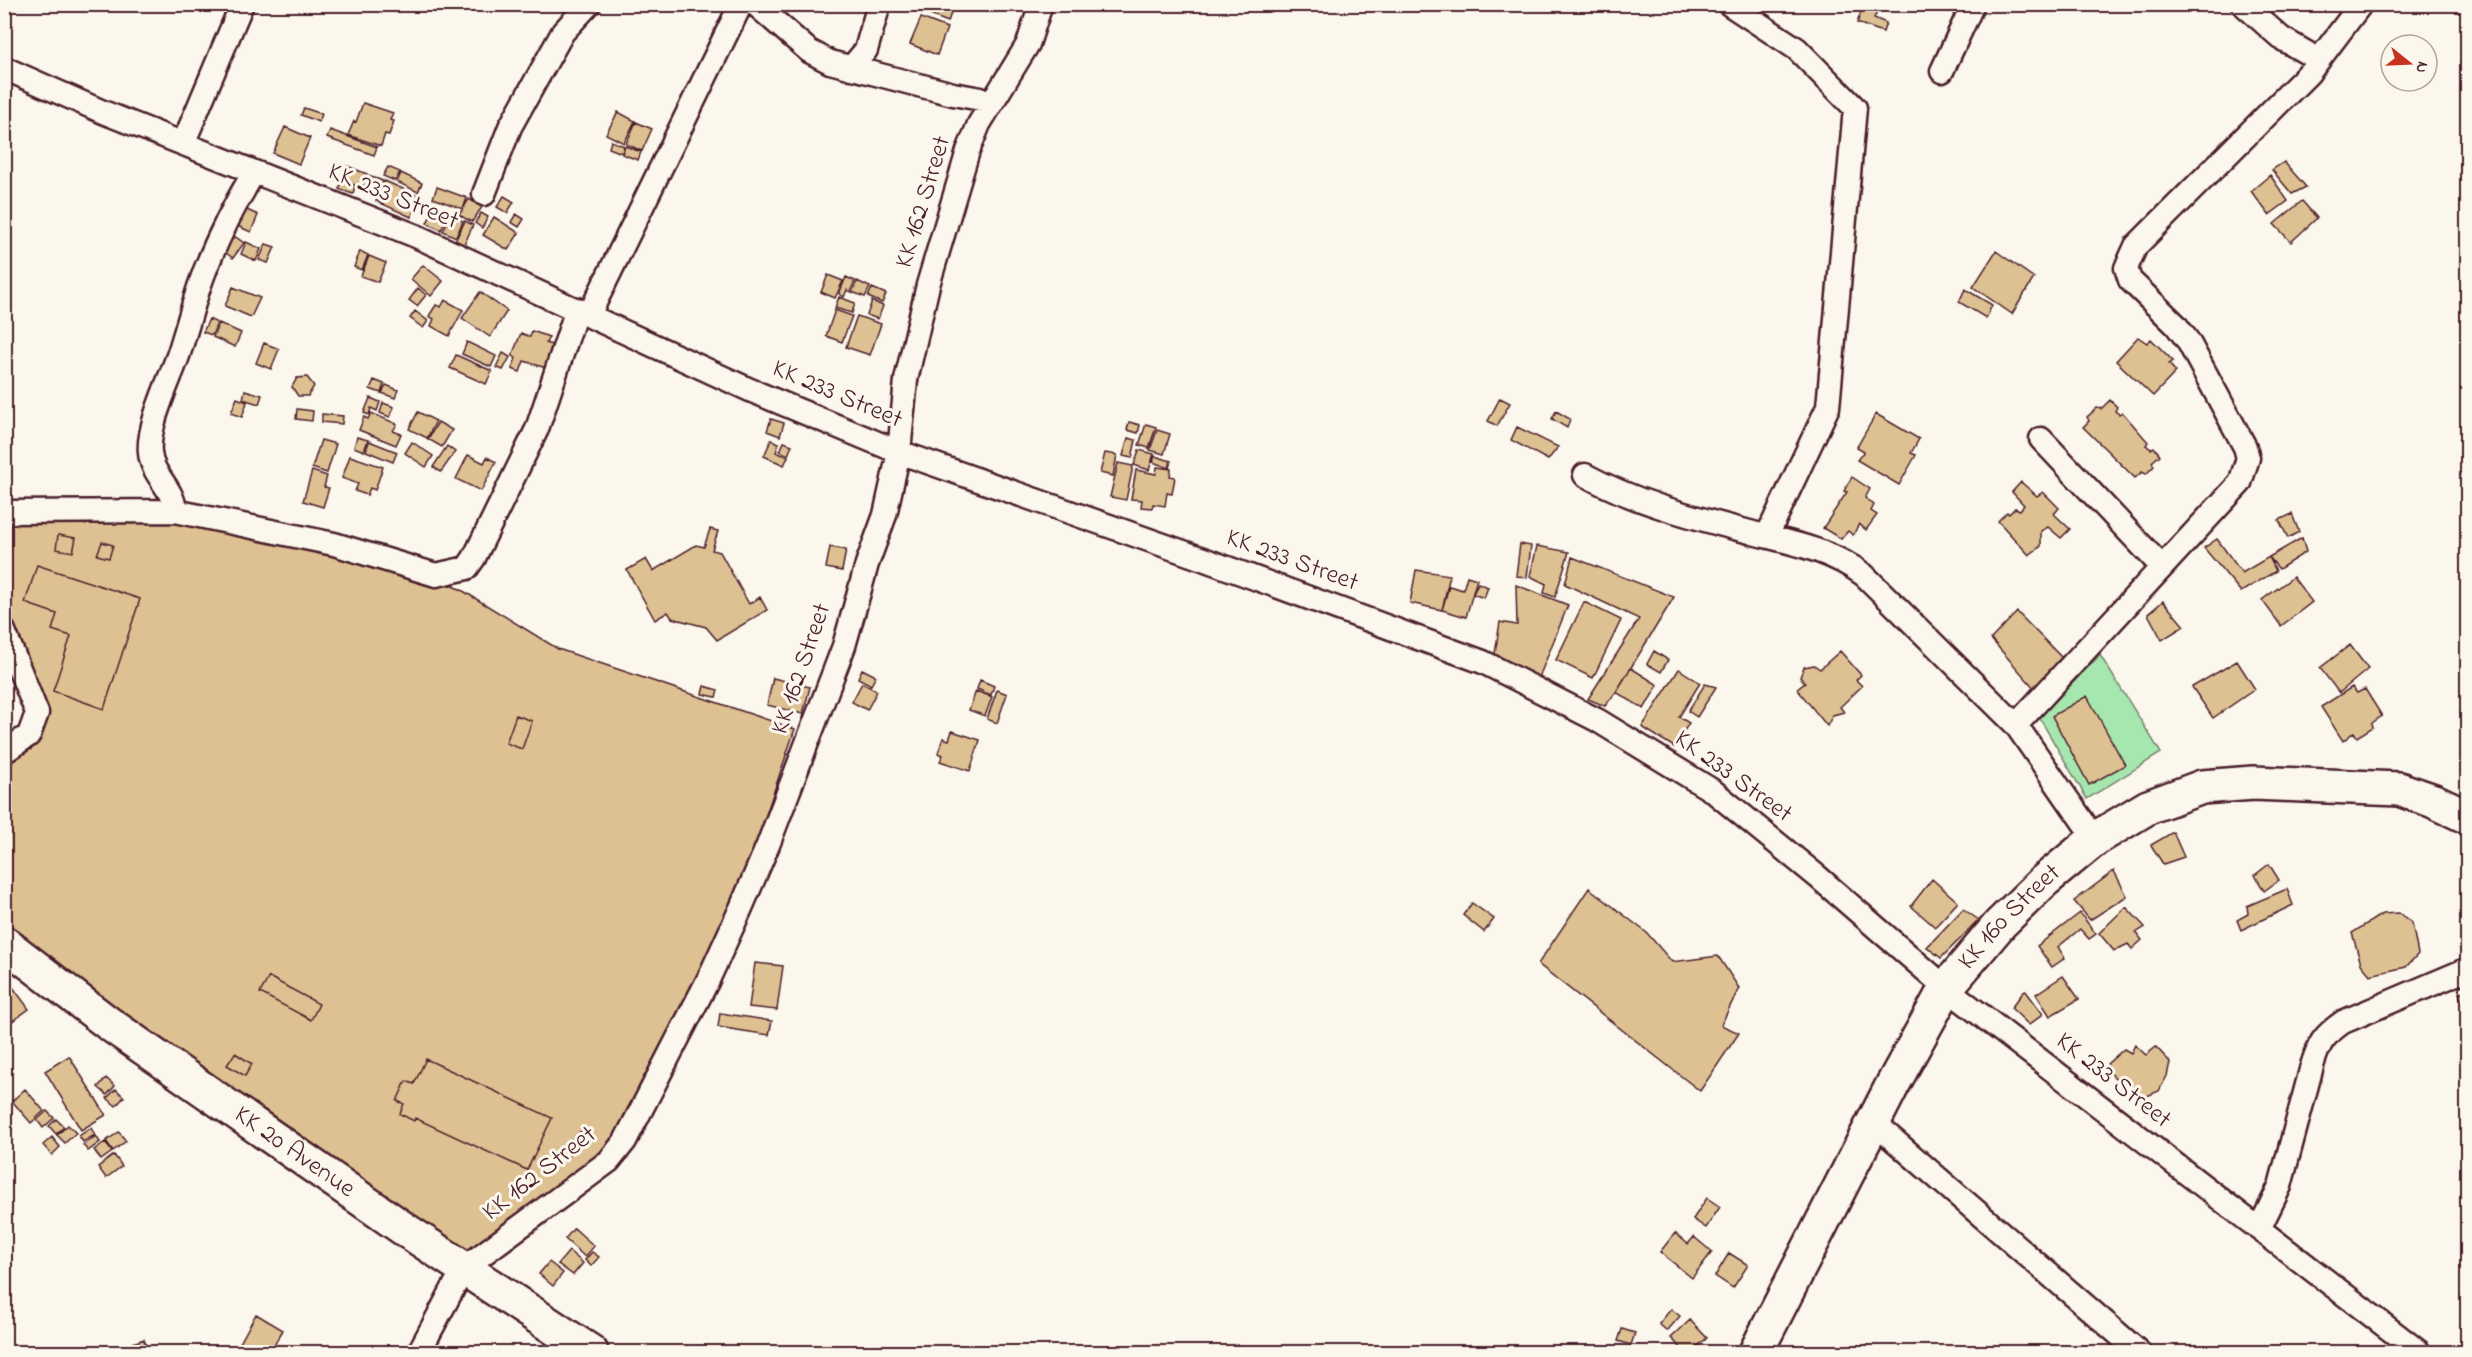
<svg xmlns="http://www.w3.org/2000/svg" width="2472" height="1357" viewBox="0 0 2472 1357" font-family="'Indie Flower',sans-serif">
<rect width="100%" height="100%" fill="#fbf7ec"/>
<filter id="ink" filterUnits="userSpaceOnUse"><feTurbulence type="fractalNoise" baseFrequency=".0167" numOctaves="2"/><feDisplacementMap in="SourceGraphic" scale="12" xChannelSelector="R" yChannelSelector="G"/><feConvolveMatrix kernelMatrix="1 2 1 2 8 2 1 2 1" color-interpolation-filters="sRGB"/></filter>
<g filter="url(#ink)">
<path fill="#a6e7b0" stroke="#78836e" stroke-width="1.5" d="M2100 655 2161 753 2087 799 2039 717Z"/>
<path fill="#dec192" stroke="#4a1f2b" stroke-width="1.5" d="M1864 4H1882L1874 18 1886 23 1883 32 1857 23Z
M934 6 951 13 948 22 930 15Z
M921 18 947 28 937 55 910 44Z
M363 103 393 113 390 120 394 121 389 135 385 134 381 146 348 135 354 121 356 122Z
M304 108 322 114 319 122 301 115Z
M618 112 635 121 624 143 606 134Z
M636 122 652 129 642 151 626 144Z
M285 127 310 138 299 164 273 153Z
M330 130 377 147 374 155 327 138Z
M611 141 624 146 622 153 609 148Z
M625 146 641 152 638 160 622 154Z
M2284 162 2306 187 2292 194 2272 170Z
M347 166 367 174 362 188 342 180Z
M388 167 400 172 395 181 383 176Z
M401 173 422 183 418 192 397 182Z
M2270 175 2288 201 2269 215 2251 191Z
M369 176 383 181 379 194 368 191 370 184 367 183Z
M385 181 421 197 411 217 376 201Z
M342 182 355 186 353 194 339 189Z
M437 187 467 198 463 209 433 198Z
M504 196 514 202 507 213 497 207Z
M469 199 482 207 472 222 459 215Z
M2302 201 2317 218 2291 242 2274 224Z
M240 207 258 215 251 232 233 224Z
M435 207 449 214 441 230 427 223Z
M481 213 488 217 482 228 475 223Z
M516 214 524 219 519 227 511 222Z
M450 215 463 221 456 237 443 231Z
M494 217 519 233 508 250 483 235Z
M465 221 473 225 464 245 455 241Z
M230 233 244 243 233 258 219 248Z
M246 242 261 249 256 261 241 254Z
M266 244 275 247 268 263 259 260Z
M360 251 368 255 362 270 354 267Z
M1996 251 2034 278 2012 314 1973 287Z
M369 256 386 263 378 282 361 276Z
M423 265 443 281 431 296 411 279Z
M828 275 843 281 835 298 821 292Z
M846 277 855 281 850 292 847 290 844 297 839 294Z
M857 281 870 287 865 297 852 292Z
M233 287 260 298 251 317 225 306Z
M418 288 426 295 417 306 409 300Z
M872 288 886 294 882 303 868 297Z
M1965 289 1992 305 1986 318 1959 302Z
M480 292 507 311 490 337 462 318Z
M839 297 855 303 852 313 835 308Z
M445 300 463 310 449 336 431 326 434 319 429 316 436 305 441 307Z
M872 301 883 306 878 319 867 315Z
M835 310 852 316 842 342 826 336Z
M415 311 428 321 423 328 410 318Z
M857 316 881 324 870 355 846 347Z
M209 319 217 323 212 335 203 332Z
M219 323 241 333 235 347 213 337Z
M532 331 549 337 546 343 557 347 549 369 524 361 520 372 512 369 516 358 512 356 521 333 530 337Z
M2138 337 2147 343 2151 339 2173 361 2169 364 2176 372 2153 396 2116 361Z
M467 342 496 356 491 367 462 354Z
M264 343 279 349 271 369 256 363Z
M503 353 510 357 503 370 496 367Z
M456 355 492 371 486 384 450 368Z
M307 377 314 386 308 396H298L292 387 297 378Z
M374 380 384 384 381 393 370 389Z
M386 385 398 390 395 398 382 393Z
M245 390 262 395 259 404 243 399Z
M237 398 247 402 242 417 231 413Z
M370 398 380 402 377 411 371 408 369 415 364 413Z
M1500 398 1510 403 1497 426 1488 421Z
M2110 400 2117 407 2115 411 2119 414 2122 412 2148 442 2146 445 2151 449 2154 447 2160 455 2152 462 2154 466 2146 474 2142 472 2135 478 2083 427 2089 421 2087 417 2097 408 2101 409Z
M383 403 394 407 390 417 380 413Z
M297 409 313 411 312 421 296 419Z
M1556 411 1570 419 1567 428 1552 419Z
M418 412 436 421 427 438 409 429Z
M371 413 397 424 393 431 401 434 396 445 359 430 364 417 368 419Z
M322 414 343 416 342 424 322 422Z
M1876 414 1919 439 1911 453 1916 455 1899 485 1857 460 1864 451 1857 447Z
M771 419 784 423 780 436 767 431Z
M438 422 452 430 442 447 428 439Z
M1129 422 1140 425 1138 433 1127 430Z
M1146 424 1156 427 1149 448 1139 445Z
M1517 427 1558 447 1548 460 1511 440Z
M1157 430 1170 434 1164 454 1150 450Z
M357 437 368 440 364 451 354 447Z
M1128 438 1136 440 1132 458 1123 456Z
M321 440 336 444 327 473 312 468Z
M771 440 779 443 776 452 788 457 784 465 764 456Z
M369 441 397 452 393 462 366 451Z
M412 442 433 456 426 467 405 453Z
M784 442 792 445 788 455 780 451Z
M447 446 455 452 441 472 433 467Z
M1139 450 1154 454 1149 470 1134 465Z
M1105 453 1117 455 1113 476 1100 473Z
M468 455 484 463 487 457 496 462 481 491 456 479Z
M350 456 383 467 375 490 370 488 367 495 355 491 358 484 342 478Z
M1155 456 1171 461 1169 468 1153 462Z
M1118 463 1133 466 1126 500 1110 497Z
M1157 467 1171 469 1170 476 1175 477 1172 494 1167 493 1165 506 1153 504 1152 508 1141 507 1142 500 1131 499 1136 470 1156 474Z
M312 471 327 476 324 487 329 488 323 507 303 501Z
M1852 477 1870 489 1865 498 1874 505 1871 511 1877 515 1866 530 1859 524 1853 535 1848 531 1841 539 1823 528 1847 492 1844 491Z
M2021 482 2037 496 2043 492 2059 508 2054 514 2070 529 2061 538 2048 527 2041 531V546L2029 555 1998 521 2007 512 2009 514 2015 508 2020 510 2024 505 2012 492Z
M175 511 356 551 460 589 558 649 795 729 746 874 609 1161 464 1268 4 943V752L37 713 4 631V512Z
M2292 514 2299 532 2288 538 2279 520Z
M710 529 718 531 712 550 720 552 749 604 760 597 767 610 717 640 706 627 672 618 668 612 655 620 627 570 646 559 653 571 696 545 704 547Z
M58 535 76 538 73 552 56 549Z
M2302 538 2306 552 2279 569 2269 557Z
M2217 539 2242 573 2269 557 2276 571 2241 592 2204 548Z
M102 542 113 545 109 558 97 555Z
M1520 544 1531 546 1527 577 1516 576Z
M1537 546 1569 552 1555 597 1544 593 1546 584 1530 576Z
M830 547 846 550 842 571 826 568Z
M1572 557 1674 597 1616 692 1605 706 1588 699 1639 619 1565 584Z
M37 565 140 599 104 709 53 691 71 636 52 630 57 614 25 603Z
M1416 570 1450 575 1442 610 1410 603Z
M1467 576 1477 579 1466 617 1442 610 1449 586 1463 590Z
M2293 577 2312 602 2281 626 2262 600Z
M1478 583 1488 587 1484 598 1473 594Z
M1516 585 1568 605 1538 680 1494 660 1500 622 1517 625Z
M2163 601 2184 626 2162 640 2148 614Z
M1584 602 1621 620 1593 678 1556 660Z
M2017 612 2063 659 2035 689 1991 639Z
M2350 645 2368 669 2339 693 2320 668Z
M1654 651 1668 660 1661 672 1647 664Z
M1840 651 1861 675 1856 680 1862 686 1840 707 1844 712 1833 715 1827 726 1797 689 1805 683 1800 677 1804 667 1814 665 1820 669Z
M2237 661 2255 689 2213 718 2192 687Z
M1631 668 1658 685 1644 709 1616 692Z
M862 669 876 676 871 685 858 678Z
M1679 669 1700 683 1679 717 1689 723 1674 747 1642 727Z
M773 678 810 687 803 714 767 705Z
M980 680 994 686 991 695 977 689Z
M862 683 877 691 867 710 852 702Z
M1705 684 1716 687 1697 717 1688 711Z
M704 686 718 690 716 697 702 694Z
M2352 687 2357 693 2365 689 2382 716 2372 723 2373 727 2357 737 2354 732 2343 741 2321 707Z
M997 690 1007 694 997 723 987 719Z
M976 691 992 697 985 716 969 710Z
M2087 696 2125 765 2089 785 2052 716Z
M516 715 532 721 522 749 506 743Z
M952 731 980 740 970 771 940 761 943 755 938 753 943 738 949 740Z
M2173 832 2184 857 2163 864 2151 845Z
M2269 864 2279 880 2264 891 2255 875Z
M2114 871 2127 896 2090 920 2074 901Z
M1932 879 1958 902 1935 927 1911 906Z
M1589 888 1647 933 1672 962 1718 956 1739 988 1721 1025 1739 1033 1700 1091 1538 964Z
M2287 889 2293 905 2241 930 2237 920 2248 914 2247 906Z
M1472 903 1494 919 1484 932 1463 915Z
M2126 907 2145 927 2136 933 2142 940 2132 949 2128 944 2114 951 2099 933Z
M1963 909 1979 920 1941 958 1927 947Z
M2080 913 2096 934 2089 939 2080 929 2058 947 2065 958 2052 967 2037 946Z
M2399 913 2412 923 2418 954 2406 967 2370 975 2361 964 2352 933 2382 914Z
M755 963 783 966 777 1010 749 1007Z
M4 975 29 1009 4 1027Z
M2063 976 2079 999 2050 1016 2036 994Z
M269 977 319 1004 311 1020 260 993Z
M2025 990 2043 1014 2029 1025 2011 1008Z
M2468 992V1020H2467L2459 993Z
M720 1013 772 1021 769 1035 718 1027Z
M2135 1045 2146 1055 2156 1047 2170 1062 2167 1076 2159 1091 2140 1099 2112 1075 2107 1064 2124 1049 2131 1053Z
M235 1053 252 1064 245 1076 227 1065Z
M69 1056 106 1115 81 1130 45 1071Z
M426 1059 552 1118 527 1170 415 1118 414 1121 400 1114 404 1104 397 1101 406 1081 414 1084Z
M106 1078 115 1086 107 1095 98 1087Z
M25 1089 44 1111 31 1123 12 1101Z
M116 1089 124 1097 116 1106 107 1098Z
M47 1111 54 1118 43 1128 37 1120Z
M56 1119 64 1127 56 1134 49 1126Z
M68 1125 76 1133 65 1143 57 1135Z
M91 1128 95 1135 83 1142 79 1136Z
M581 1131 588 1138 566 1158 559 1151Z
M119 1132 126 1141 113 1151 106 1141Z
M96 1136 100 1142 88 1151 83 1145Z
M52 1137 60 1147 52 1155 43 1145Z
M105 1142 112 1152 101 1160 94 1150Z
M114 1155 122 1166 106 1178 98 1167Z
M1707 1198 1720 1207 1706 1228 1693 1219Z
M574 1228 594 1246 585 1257 565 1239Z
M1675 1233 1688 1244 1694 1237 1712 1252 1692 1278 1660 1252Z
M569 1251 583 1263 573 1275 558 1264Z
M592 1252 599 1257 591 1266 585 1260Z
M1729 1253 1748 1265 1733 1288 1715 1276Z
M549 1262 563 1273 553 1286 539 1274Z
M1671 1309 1680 1316 1667 1331 1659 1324Z
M256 1314 283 1330 270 1352H235Z
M1690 1320 1707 1338 1691 1352H1685L1671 1338Z
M1622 1329 1635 1333 1631 1345 1618 1341Z
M144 1339 148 1352H136L133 1343Z"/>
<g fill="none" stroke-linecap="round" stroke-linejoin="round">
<defs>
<path id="street" d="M755 4 809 51 830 62 953 94 992 101
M1729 4 1797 49 1855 108 1828 407 1767 536
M2243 4 2281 38 2319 60
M4 68 103 112 416 236 750 390 899 452 1203 559 1483 662 1597 720 1713 791 1818 877 1946 988 2419 1352
M851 68 866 50 879 4
M1942 71 1973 4
M183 144 242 4
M484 194 510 127 563 32 589 4
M589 315 741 4
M2041 439 2162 567
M1585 475C1636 503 1697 518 1753 533 1792 543 1831 550 1864 575L2016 725
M175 511C174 488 152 476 150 453 147 425 170 380 179 353 186 331 192 309 199 287 213 246 232 209 254 172
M4 512 175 511 334 544 436 575 467 568 474 558 537 429 577 309
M4 631 37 713 29 735 4 752
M2095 839 2016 725 2240 483 2248 458 2245 447 2188 341 2176 325 2130 280 2126 268 2136 246 2309 73 2361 4
M1873 1122 2139 1352
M2259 1229 2280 1186 2312 1066C2319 1043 2323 1036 2343 1022L2468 969
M419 1352 464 1268 609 1161 625 1141 708 980 741 908 768 845 844 646 867 564 885 515 899 452 906 380 928 285 968 151 979 124 1028 44 1041 4"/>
<g id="secondary">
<path id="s1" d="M4 943 108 1023 404 1229 591 1352"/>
<path id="s2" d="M1756 1352 1893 1084 1946 988 2000 924 2044 881 2095 839 2148 807 2202 787 2253 783 2399 789 2434 801 2468 817"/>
</g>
</defs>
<use href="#street" stroke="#4a1f2b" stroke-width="27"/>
<use href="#secondary" stroke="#4a1f2b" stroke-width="38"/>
<use href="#street" stroke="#fbf7ec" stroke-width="22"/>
<use href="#secondary" stroke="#fbf7ec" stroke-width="33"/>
</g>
</g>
<g text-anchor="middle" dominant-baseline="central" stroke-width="6" stroke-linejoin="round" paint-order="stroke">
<g font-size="26" fill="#4a1f2b" stroke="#fbf7ec">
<text transform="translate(393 197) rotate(22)">KK 233 Street</text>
<text transform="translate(924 202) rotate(-73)">KK 162 Street</text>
<text transform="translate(837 395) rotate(23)">KK 233 Street</text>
<text transform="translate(1292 561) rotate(20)">KK 233 Street</text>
<text transform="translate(802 669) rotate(-71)">KK 162 Street</text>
<text transform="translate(1733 777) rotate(36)">KK 233 Street</text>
<text stroke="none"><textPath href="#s2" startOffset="506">KK 160 Street</textPath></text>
<text transform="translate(2113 1081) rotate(38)">KK 233 Street</text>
<text stroke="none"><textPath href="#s1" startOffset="358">KK 20 Avenue</textPath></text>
<text transform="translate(540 1174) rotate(-38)">KK 162 Street</text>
</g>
</g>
<rect width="2472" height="1357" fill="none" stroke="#fbf7ec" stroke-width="24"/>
<rect x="12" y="12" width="2448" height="1333" fill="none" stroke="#4a1f2b" stroke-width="2" filter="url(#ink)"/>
<g transform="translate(2409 63) rotate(108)"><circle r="28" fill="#fbf7ec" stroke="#b4a19f" stroke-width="1.5"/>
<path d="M0-4.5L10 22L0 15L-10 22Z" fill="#c8321e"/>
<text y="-9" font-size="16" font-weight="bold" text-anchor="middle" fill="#4a1f2b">N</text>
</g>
</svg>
